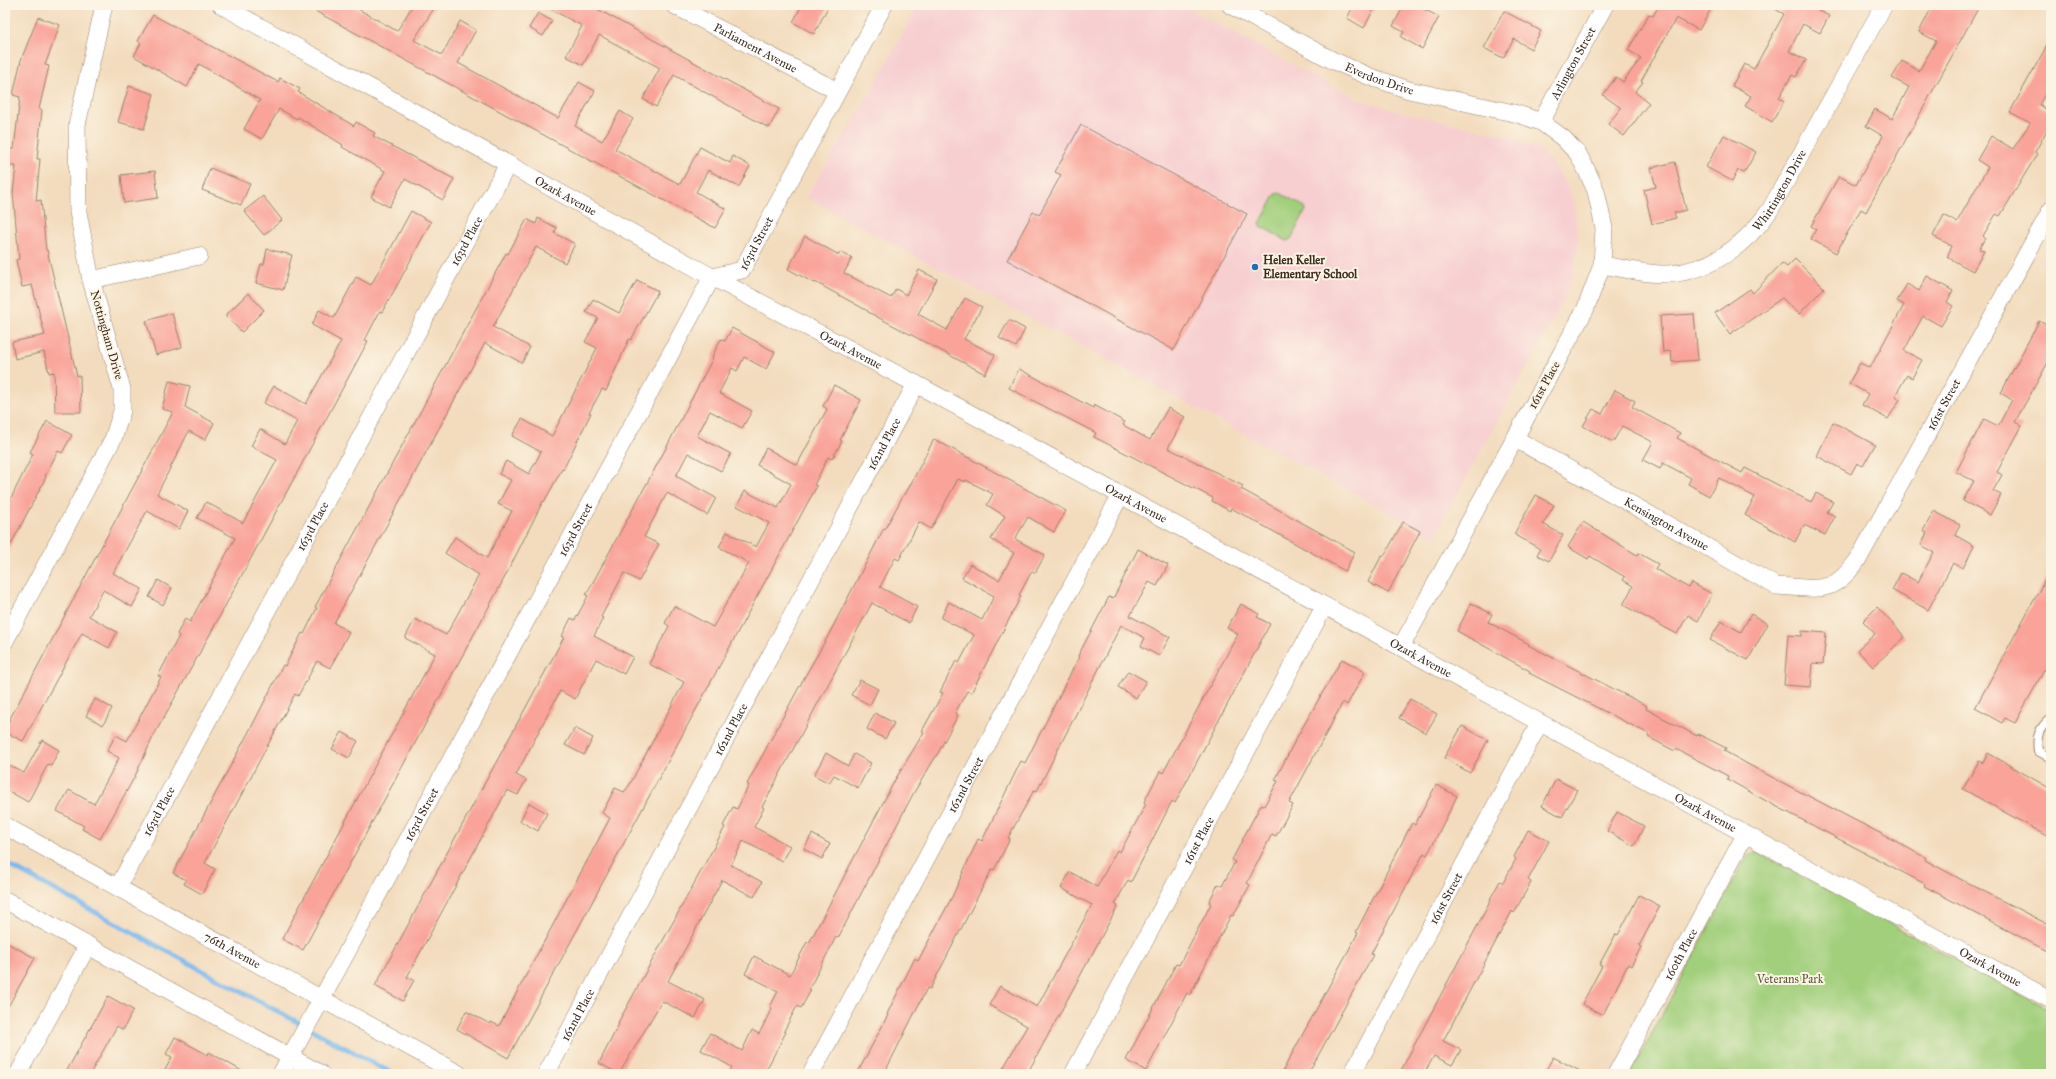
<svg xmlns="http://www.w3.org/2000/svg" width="2056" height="1079" viewBox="0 0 2056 1079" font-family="'IM FELL Great Primer',serif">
<rect width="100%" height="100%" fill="#fcf5e5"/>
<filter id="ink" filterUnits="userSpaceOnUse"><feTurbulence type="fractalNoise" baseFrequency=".025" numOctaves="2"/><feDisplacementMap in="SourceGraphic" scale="8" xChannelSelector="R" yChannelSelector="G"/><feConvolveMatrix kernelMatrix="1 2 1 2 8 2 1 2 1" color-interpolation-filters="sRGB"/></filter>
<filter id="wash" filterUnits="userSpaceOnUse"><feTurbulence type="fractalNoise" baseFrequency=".012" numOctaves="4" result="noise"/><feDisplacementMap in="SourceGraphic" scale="16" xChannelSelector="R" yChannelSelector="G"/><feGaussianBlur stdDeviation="0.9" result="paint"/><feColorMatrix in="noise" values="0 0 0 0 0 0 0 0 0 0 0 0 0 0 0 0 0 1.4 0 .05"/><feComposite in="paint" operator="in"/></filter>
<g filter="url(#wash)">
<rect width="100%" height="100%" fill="#f3dcbe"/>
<path fill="#f7cfd1" d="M918 5H1182L1320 80 1357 98 1392 110 1512 137 1540 150 1550 160 1567 185 1575 207 1578 242 1573 275 1563 301 1434 537 806 197 864 104Z"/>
<path fill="#a1cf7c" stroke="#6e7c4d" d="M1280 193 1305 207 1306 210 1291 239 1287 241 1262 227 1260 223 1276 194Z
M1755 853 1762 854 2051 1011V1074H1630L1744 862 1750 854Z"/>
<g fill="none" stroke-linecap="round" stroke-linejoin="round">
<path stroke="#7ab8ed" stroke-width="5" d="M5 863 393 1074"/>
</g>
<g id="blocks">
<path fill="#f9a399" d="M304 5H351L397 31 413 5H436L414 40 442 55 460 21 476 30 458 63 558 118 579 82 595 91 575 126 602 141 620 111 633 119 615 149 664 176 680 184 700 147 730 163 733 156 750 166 739 187 708 170 696 192 726 209 715 228Z
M543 5H590L779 109 769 128 674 75 656 107 643 99 660 68 599 35 583 65 566 56 582 26Z
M802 5H829L814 34 793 22Z
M1354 5H1376L1364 28 1347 18Z
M1404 5H1416L1439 17 1422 49 1401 37 1404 32 1393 26Z
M1653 5H1713L1699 30 1676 18 1641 81 1643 82 1635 92 1649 103 1624 136 1608 124 1621 108 1603 95 1616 77 1623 82 1641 58 1628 50 1649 14 1653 16 1658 7Z
M1768 5H1809L1829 16 1820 33 1803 24 1789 51 1806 60 1796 77 1792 75 1779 98 1784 101 1772 122 1745 106 1751 96 1732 86 1744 64 1754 69 1784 14Z
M1933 5H1980L1866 212 1861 209 1836 253 1811 239 1816 229 1811 226 1839 176 1856 185 1883 136 1866 126 1875 109 1892 119 1909 87 1892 78 1902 61 1919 71 1936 41 1919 32Z
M1504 11 1541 31 1531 49 1514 39 1503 58 1484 48Z
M538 13 552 21 543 36 529 28Z
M153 15 278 82 280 78 300 89 298 92 354 126 356 122 375 133 373 136 454 179 443 200 405 179 389 207 371 197 385 171 342 147 343 145 298 117 297 119 279 109 262 139 244 129 260 100 199 64 187 87 134 56 141 43 138 41Z
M38 17 60 25 45 65 49 66 39 109 42 110 37 159H40L36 201 41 200 46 250H47L77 376H80L81 412H55L54 372 49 373 44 352 15 359 12 342 45 335 32 285 22 287 16 260 19 259 13 193 16 166H5V149H14L20 97 13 95 21 60Z
M2051 38V83L2039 105 2051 112V123L2035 152 2037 154 2000 216 1996 214 1983 236 1985 238 1979 249 1984 251 1973 271 1947 257 1952 246 1933 236 1944 215 1957 222 1988 167 1977 160 1991 136 2013 149 2030 123 2010 112Z
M129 86 154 94 144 129 118 122Z
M1081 125 1247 214 1174 350 1007 260 1033 212 1039 215 1061 175 1055 172Z
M1724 135 1756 152 1744 173 1738 170 1732 181 1706 167Z
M1675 162 1686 210 1674 213 1676 218 1652 224 1644 190 1656 187 1651 168Z
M210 168 250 184 241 205 202 190Z
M155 171 158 198 124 203 121 175Z
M263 196 282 220 264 235 244 211Z
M411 211 431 222 394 291 382 312 380 311 365 340 368 341 209 636 153 737 135 776 100 839 82 829 84 826 57 811 69 790 94 804 119 758 107 751 116 735 127 741 161 677 158 676 179 636 177 634 185 619 190 622 235 538 197 518 206 502 243 523 277 460 251 446 260 429 285 444 297 421 264 403 274 386 306 404 341 341 312 325 319 310 334 318 356 277 371 285Z
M538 218 557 228 554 233 575 244 565 263 536 247 493 327 530 347 522 363 485 343 334 623 349 632 330 668 317 661 298 696 295 694 205 863 215 869 202 894 184 884 186 880 173 873 254 722 283 665 285 666 302 633 304 634 317 608 315 607 506 253 508 254 527 219 536 224Z
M805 236 839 255 840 252 852 258 844 273 891 298 896 289 906 295 919 270 937 279 918 314 947 330 965 298 982 307 964 339 995 355 985 374 868 312V311L815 282 814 283 788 269Z
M267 249 292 255 283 290 256 283 261 264H264Z
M1795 259 1824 288 1799 314 1782 298 1730 334 1715 313 1750 289 1753 293 1782 263 1787 267Z
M1927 276 1953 291 1947 302 1953 306 1941 326 1923 316 1904 351 1922 360 1912 378 1907 375 1895 396 1900 399 1888 419 1862 405 1868 394 1849 383 1860 363 1870 368 1904 305 1897 301 1907 284 1919 291Z
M637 280 658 291 631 340 629 339 606 391 602 389 589 413H591L563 470 562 469 544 502 543 501 506 575 303 950 282 939 435 654 405 638 415 619 446 635 479 575 445 553 455 537 487 558 512 511 498 504 511 480 499 474 506 461 529 474 541 452 512 436 522 419 552 436 597 348 585 342 598 318 586 312 593 299 619 313Z
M248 293 264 310 242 332 225 316Z
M172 313 182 347 156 355 146 321Z
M1694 314 1698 360 1672 362 1671 351 1663 352 1660 316Z
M1009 320 1025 329 1016 347 999 338Z
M2039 321 2051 327V357L2015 422 2022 426 1997 472 2002 475 1993 491 2001 495 1990 515 1963 501 1974 481 1956 472 1984 419 1998 426 2012 400 2001 393Z
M732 328 775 352 766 369 744 357 737 371 732 368 719 393 752 411 742 428 710 411 697 436 731 454 721 471 688 453 676 476 716 498 707 515 667 493 644 537 659 544 639 581 624 573 601 617 603 618 594 636 633 657 624 674 596 659 575 699 560 691 516 775 526 780 518 795 507 790 407 977 414 980 403 1001 375 986 564 637 562 636 571 618 575 620 588 596 586 595 665 450 713 358 712 357 721 339 725 341Z
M1019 369 1093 408 1094 405 1125 422 1123 425 1150 440 1168 408 1185 417 1168 448 1243 486 1241 489 1355 552 1345 571 1231 508 1230 511 1212 501 1213 498 1094 437 1096 433 1009 388Z
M169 381 190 386 185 407 214 423 205 440 189 431 157 494 188 511 179 529 147 511 113 573 142 589 132 607 103 590 89 616 117 632 109 648 82 633 23 741 5 732V728L173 412 162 409Z
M834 385 861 400 840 440 842 441 832 459 828 457 814 485 817 486 802 513 508 1058 457 1029 466 1011 490 1024 491 1022 499 1026 610 818 602 813 615 788 624 792 629 786 684 682 649 664 669 626 665 623 674 606 713 627 749 563 719 547 727 532 756 547 769 523 737 506 745 491 778 508 791 484 757 465 766 448 797 465 827 409 823 406Z
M1615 390 1635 401 1632 407 1680 433 1677 438 1742 473 1745 468 1811 502 1816 493 1833 502 1827 512 1835 516 1825 535 1804 525 1795 542 1745 515 1755 497 1719 478 1709 496 1688 484 1691 478 1663 463 1660 469 1643 460 1653 442 1622 426 1613 442 1583 426 1593 409 1602 414Z
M47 421 72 435 62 453 58 451 45 476 46 477 5 556V510L33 454 30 452Z
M1833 422 1875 445 1863 466 1857 463 1851 474 1817 456Z
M934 439 1066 511 1054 532 1028 517 1015 539 1045 555 1035 573 1032 571 1019 595 1021 596 971 693 967 691 955 713 958 715 938 753 913 794 838 938 836 937 809 989 811 990 801 1008 797 1006 784 1031 786 1032 764 1074H728L732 1067 701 1050 710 1033 742 1051 752 1030 759 1034 772 1008 770 1007 778 991 745 974 754 956 790 975 807 942 809 943 895 780 924 732 922 731 943 693 940 692 956 661 959 663 974 635 941 618 949 602 982 620 994 596 962 578 970 564 999 580 1014 553 991 539 1005 516 987 505 993 494 966 480 965 482 958 479 931 529 919 522 899 560 895 558 880 587 917 607 909 623 872 603 762 807 764 808 754 827 790 846 782 861 743 841 731 865 762 882 754 897 722 880 668 981 705 1000 695 1018 662 1001 619 1074 599 1063 619 1024 618 1023 725 827 723 826 733 807 737 809 749 785 747 784 804 678 827 638 884 528 885 529 904 494 905 495Z
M1536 495 1554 505 1543 524 1563 535 1549 561 1537 555 1540 549 1514 534Z
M1934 511 1960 525 1955 535 1974 546 1963 568 1953 563 1928 610 1892 590 1901 573 1918 582 1934 552 1921 545 1927 533 1923 531Z
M1403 522 1420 531 1388 593 1368 582 1382 555 1384 556Z
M1583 522 1637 555 1638 553 1658 564 1655 569 1689 588 1692 583 1712 594 1698 621 1688 615 1677 634 1623 605 1633 586 1623 580 1625 577 1590 556 1588 559 1568 547Z
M1138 549 1168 565 1157 586 1149 582 1130 616 1170 637 1159 656 1141 646 1145 638 1121 625 1037 791 1034 790 1008 838 1010 839 994 870 992 869 930 989 927 988 884 1074H857L888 1015 887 1014 915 958 918 961 952 897 978 839 982 841 1021 761 1025 763 1079 657 1078 656 1109 597 1113 599Z
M2051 569V658L2015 723 2005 718 2002 723 1975 708Z
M158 580 172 588 163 605 149 597Z
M1471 603 1492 614 1488 622 1529 644 1528 645 1647 706 1646 709 1697 736 1698 734 1726 748 1724 751 1764 773 1899 843 1926 858 1925 860 1962 880 2051 926V953L1924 886 1925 884 1768 802 1727 779 1728 776 1676 749 1675 751 1648 737 1649 734 1529 673 1530 671 1457 631Z
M1241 604 1259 614 1257 617 1270 624 1175 803 1172 801 1131 882 1128 880 1115 904 1118 906 1027 1074H1000L1027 1026 989 1005 1000 986 1037 1007 1092 905 1061 888 1070 872 1097 887 1117 850 1120 852 1146 804 1144 802 1160 771 1163 773 1238 634 1227 628Z
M1877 607 1905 637 1873 667 1857 650 1875 634 1863 621Z
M1751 614 1768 624 1748 660 1710 640 1721 621 1741 632Z
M1802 631 1826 633 1823 664 1813 663 1811 687 1784 685 1788 635 1802 636Z
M1342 659 1365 672 1347 705 1343 702 1289 803 1293 805 1276 836 1272 834 1247 883 1250 885 1233 916 1231 915 1190 995 1187 993 1146 1071 1126 1060 1176 964 1179 965 1211 904 1209 902 1218 884 1222 886 1235 862 1232 860 1251 823 1261 805 1264 806 1278 781 1275 780 1297 737Z
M1128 671 1146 681 1136 698 1118 687Z
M860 680 878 689 870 705 851 695Z
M95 699 112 708 103 725 86 716Z
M1410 699 1437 714 1426 733 1399 718Z
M875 713 894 723 885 739 867 729Z
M1462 726 1488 740 1470 773 1444 758Z
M575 728 593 738 584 755 565 745Z
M342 732 358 741 349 758 332 749Z
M42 740 59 750 51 766 48 764 28 802 5 789V763L24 773Z
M826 753 848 766 854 754 871 763 858 788 834 775 829 783 814 775Z
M1988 753 2051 789V838L1963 789 1979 761 1983 763Z
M1556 779 1577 790 1562 817 1542 806Z
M1436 785 1457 796 1437 836 1427 855 1424 853 1411 877 1371 954 1373 955 1308 1074H1281L1358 933 1356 932 1412 823 1415 825Z
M529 803 547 813 538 831 520 821Z
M1617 812 1644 826 1634 846 1607 831Z
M1528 830 1549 841 1528 880 1531 882 1514 913 1512 911 1443 1041 1461 1050 1452 1065 1434 1056 1424 1074H1399L1491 900 1490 899 1500 881 1503 883 1516 859 1514 857Z
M812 834 830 844 822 859 804 849Z
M1639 895 1660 906 1639 946 1641 947 1631 966 1628 964 1603 1015 1582 1004 1602 966 1599 965 1616 934 1618 935Z
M5 942 35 958 5 1012Z
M108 996 133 1010 123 1030 117 1026 90 1074H65Z
M175 1037 208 1055 209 1052 247 1074H163L172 1057 166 1054Z
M1553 1057 1586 1074H1544Z"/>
</g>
</g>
<g filter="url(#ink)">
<use href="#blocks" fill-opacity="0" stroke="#97836e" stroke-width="1"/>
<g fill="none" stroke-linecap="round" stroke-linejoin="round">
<defs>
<path id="lane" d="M2051 718C2039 728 2036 736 2038 751L2047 756H2051"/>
<g id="street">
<path id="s1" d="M221 5 712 277 916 384 2051 1000"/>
<path id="s2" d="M674 5 837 91"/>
<path id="s3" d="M1230 5 1332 60 1368 76 1409 90 1518 114 1541 122 1563 138 1578 154 1587 171 1596 191 1604 228 1602 265 1585 310 1401 647"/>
<path id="s4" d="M1541 122 1605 5"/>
<path id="s5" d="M1602 265C1623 268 1647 275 1668 274 1712 271 1746 244 1770 210L1884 5"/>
<path d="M91 280 199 256"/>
<path id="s6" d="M1514 438 1776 586C1818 588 1832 597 1859 558L2051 210"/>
<path d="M5 641 113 439 122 411V389L91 280 78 212 77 125 104 5"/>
<path id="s7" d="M5 826 459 1074"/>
<path id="s8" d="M118 887 508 164"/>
<path d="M5 900 321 1074"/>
<path d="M18 1074 88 945"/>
<path id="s9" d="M281 1074 712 277 742 270 884 5"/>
<path id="s10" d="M546 1074 916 384"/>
<path id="s11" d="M811 1074 1120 496"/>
<path id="s12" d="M1073 1074 1324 607"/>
<path id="s13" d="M1352 1074 1539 724"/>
<path id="s14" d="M1616 1074 1745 835"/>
</g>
</defs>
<use href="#lane" stroke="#97836e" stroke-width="10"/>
<use href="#street" stroke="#97836e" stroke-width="18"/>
<use href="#lane" stroke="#fff" stroke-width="8"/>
<use href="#street" stroke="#fff" stroke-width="17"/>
</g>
</g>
<circle fill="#1f6fb2" stroke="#fcf5e5" stroke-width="1.5" cx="1255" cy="267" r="4"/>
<g text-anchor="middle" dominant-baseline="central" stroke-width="4" stroke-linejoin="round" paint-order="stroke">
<g font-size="12" fill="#3b2a1e" stroke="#fcf5e5">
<text stroke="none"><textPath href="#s2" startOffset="92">Parliament Avenue</textPath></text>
<text stroke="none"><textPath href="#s4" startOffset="67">Arlington Street</textPath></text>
<text stroke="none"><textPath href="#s3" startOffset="167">Everdon Drive</textPath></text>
<text stroke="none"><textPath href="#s5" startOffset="213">Whittington Drive</textPath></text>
<text stroke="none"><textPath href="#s1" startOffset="394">Ozark Avenue</textPath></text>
<text stroke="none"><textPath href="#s8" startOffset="734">163rd Place</textPath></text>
<text stroke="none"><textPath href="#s9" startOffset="967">163rd Street</textPath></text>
<text transform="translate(107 335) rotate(74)">Nottingham Drive</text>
<text stroke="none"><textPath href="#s1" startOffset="718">Ozark Avenue</textPath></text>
<text transform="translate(1544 385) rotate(-61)">161st Place</text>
<text stroke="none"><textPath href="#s6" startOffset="571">161st Street</textPath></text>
<text stroke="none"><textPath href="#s10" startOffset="715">162nd Place</textPath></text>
<text stroke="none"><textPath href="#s1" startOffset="1042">Ozark Avenue</textPath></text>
<text stroke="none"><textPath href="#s6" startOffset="175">Kensington Avenue</textPath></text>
<text stroke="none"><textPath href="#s8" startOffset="410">163rd Place</textPath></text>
<text stroke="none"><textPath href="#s9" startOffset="619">163rd Street</textPath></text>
<text stroke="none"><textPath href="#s1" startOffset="1366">Ozark Avenue</textPath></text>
<text stroke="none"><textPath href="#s10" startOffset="391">162nd Place</textPath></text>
<text stroke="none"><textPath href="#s11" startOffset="328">162nd Street</textPath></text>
<text stroke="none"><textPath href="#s8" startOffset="86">163rd Place</textPath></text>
<text stroke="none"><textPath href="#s1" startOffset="1690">Ozark Avenue</textPath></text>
<text stroke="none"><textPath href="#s9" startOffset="295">163rd Street</textPath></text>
<text stroke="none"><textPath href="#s12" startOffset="265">161st Place</textPath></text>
<text stroke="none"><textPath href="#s13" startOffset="199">161st Street</textPath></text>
<text stroke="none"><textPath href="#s7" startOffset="259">76th Avenue</textPath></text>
<text stroke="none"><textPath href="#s14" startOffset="136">160th Place</textPath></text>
<text stroke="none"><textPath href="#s1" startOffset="2014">Ozark Avenue</textPath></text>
<text stroke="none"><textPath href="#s10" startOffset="67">162nd Place</textPath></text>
</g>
<g font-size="12" font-weight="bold" fill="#3b2a1e" stroke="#fcf5e5" text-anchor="start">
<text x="1263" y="260">Helen Keller<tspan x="1263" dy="14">Elementary School</tspan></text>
</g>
<g font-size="12" fill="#545336" stroke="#fcf5e5">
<text x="1790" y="979">Veterans Park</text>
</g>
</g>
<rect width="2056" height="1079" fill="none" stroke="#fcf5e5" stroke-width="20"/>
</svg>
